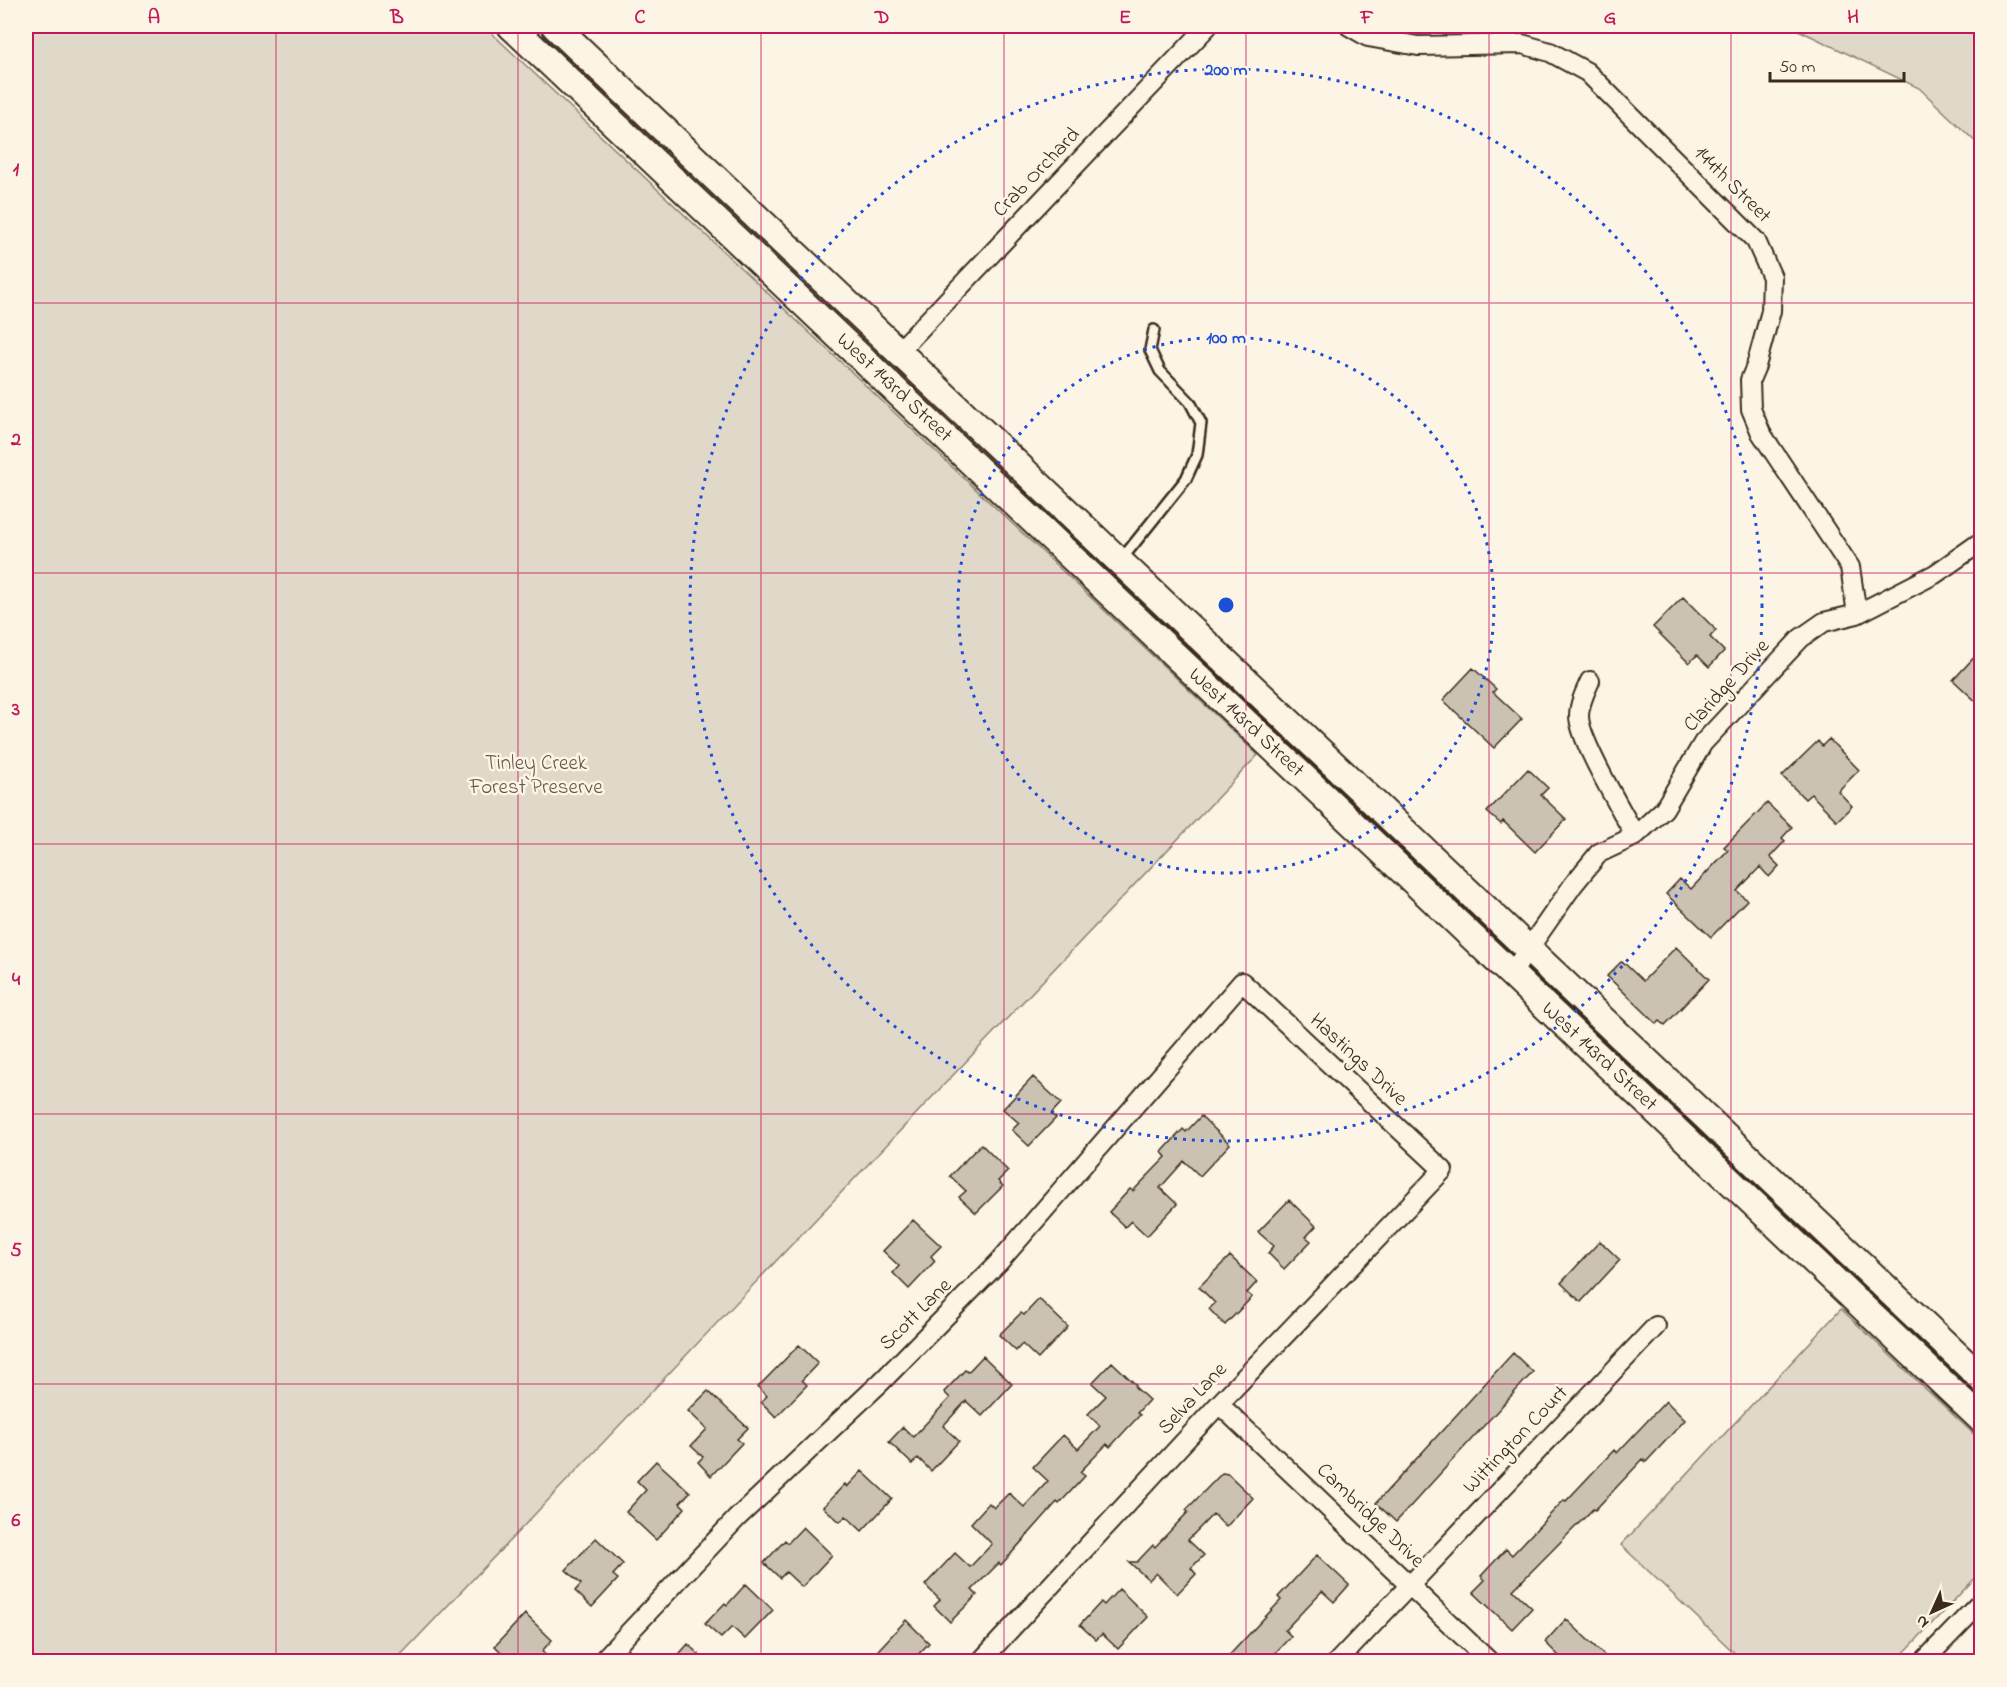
<svg xmlns="http://www.w3.org/2000/svg" width="2007" height="1687" viewBox="0 0 2007 1687" font-family="'Indie Flower',sans-serif">
<rect width="100%" height="100%" fill="#fcf5e5"/>
<filter id="ink" filterUnits="userSpaceOnUse"><feTurbulence type="fractalNoise" baseFrequency=".0167" numOctaves="2"/><feDisplacementMap in="SourceGraphic" scale="12" xChannelSelector="R" yChannelSelector="G"/><feConvolveMatrix kernelMatrix="1 2 1 2 8 2 1 2 1" color-interpolation-filters="sRGB"/></filter>
<g filter="url(#ink)">
<path fill="#e0d8c8" stroke="#8e8173" stroke-width="1.5" d="M26 26H484L1258 755 395 1661H26Z
M1790 26H1981V147L1919 88Z
M1841 1309 1981 1441V1572L1896 1661H1743L1621 1545Z"/>
<path fill="#ccc2b3" stroke="#3b2a1e" stroke-width="1.5" d="M1683 597 1716 630 1710 637 1724 651 1709 667 1697 655 1689 663 1653 627Z
M1982 649V707L1953 680Z
M1473 668 1496 689 1493 692 1522 719 1494 748 1443 700Z
M1829 739 1859 770 1838 791 1852 806 1837 821 1811 794 1805 799 1782 776 1818 741 1822 746Z
M1528 769 1548 788 1541 795 1566 819 1535 852 1503 821 1501 824 1487 812Z
M1767 803 1792 827 1782 838 1785 841 1770 857 1779 866 1769 877 1760 867 1737 891 1747 900 1711 937 1666 894 1680 879 1691 889 1728 850 1724 847Z
M1676 947 1709 979 1665 1025 1660 1021 1657 1024 1607 976 1622 961 1643 981Z
M1033 1077 1061 1103 1051 1114 1056 1118 1029 1146 1012 1130 1019 1123 1003 1109Z
M1201 1116 1230 1144 1200 1176 1184 1161 1160 1188 1177 1204 1147 1236 1131 1221 1125 1227 1109 1212 1130 1189 1133 1191 1166 1157 1162 1152 1183 1129 1186 1132Z
M981 1144 1008 1171 998 1181 1003 1186 976 1213 959 1197 966 1191 950 1176Z
M1289 1200 1316 1226 1306 1237 1311 1241 1284 1269 1268 1253 1274 1246 1258 1232Z
M913 1220 941 1246 931 1256 935 1261 909 1289 893 1273 899 1266 883 1251Z
M1600 1241 1620 1260 1581 1302 1561 1283Z
M1230 1256 1257 1282 1247 1293 1252 1297 1225 1325 1209 1309 1215 1303 1199 1287Z
M1039 1299 1068 1327 1038 1359 1022 1344 1016 1351 999 1335 1021 1313 1024 1315Z
M799 1345 818 1363 802 1380 807 1385 776 1417 761 1402 767 1396 758 1387Z
M1513 1353 1533 1372 1396 1522 1376 1503Z
M983 1356 1012 1384 982 1416 966 1401 943 1426 959 1441 931 1471 918 1458 912 1464 889 1442 903 1427 913 1437 950 1398 944 1392 965 1370 968 1372Z
M1112 1362 1136 1385 1135 1387 1149 1400 1137 1413 1140 1415 1110 1447 1107 1444 1080 1472 1085 1476 1059 1504 1057 1502 1001 1565 999 1563 972 1590 977 1595 950 1622 934 1606 940 1600 925 1585 955 1553 970 1567 992 1544 971 1523 989 1503 994 1508 1009 1493 1024 1507 1048 1481 1033 1467 1063 1435 1078 1449 1100 1426 1088 1414 1106 1396 1092 1383Z
M708 1391 748 1428 737 1439 742 1443 711 1476 698 1462 703 1457 691 1446 707 1429 688 1411Z
M1666 1401 1685 1420 1646 1462 1643 1459 1595 1510 1593 1509 1513 1590 1532 1608 1512 1629 1473 1592 1485 1580 1481 1576 1506 1549 1512 1555 1564 1500 1566 1501 1614 1450 1617 1453Z
M656 1461 690 1492 680 1503 685 1508 656 1540 626 1512 646 1490 637 1481Z
M862 1471 892 1499 862 1531 846 1516 840 1522 823 1507 845 1484 847 1487Z
M1222 1473 1228 1474 1253 1498 1226 1527 1213 1514 1188 1540 1204 1555 1191 1568 1196 1574 1177 1594 1156 1573 1149 1580 1129 1562H1137L1153 1545 1155 1547 1188 1512 1186 1510Z
M803 1527 832 1555 802 1587 786 1572 780 1578 764 1563 785 1540 788 1543Z
M596 1538 623 1564 613 1575 618 1579 592 1607 575 1591 581 1584 566 1570Z
M1317 1555 1349 1585 1334 1602 1322 1591 1285 1630 1291 1636 1267 1662H1223L1281 1600 1278 1597Z
M746 1584 773 1610 745 1639 732 1627 721 1638 705 1624 725 1603 727 1605Z
M1119 1589 1148 1617 1118 1649 1102 1634 1096 1640 1080 1625 1101 1602 1104 1605Z
M525 1614 552 1640 542 1651 554 1662H511L495 1646Z
M1566 1619 1611 1662H1565L1545 1642Z
M906 1620 929 1643 911 1662H867Z
M688 1644 706 1662H672Z"/>
<g fill="none" stroke-linecap="round" stroke-linejoin="round">
<defs>
<path id="service" d="M1121 560 1186 479 1197 455 1201 423 1190 402 1160 371 1150 350 1154 330"/>
<path id="minor" d="M1349 26 1368 37 1418 46 1522 44 1550 52 1587 72 1756 241 1772 277 1771 311 1756 366 1750 380 1751 409 1761 433 1850 567 1857 614
M899 351 1208 26
M1590 681C1585 692 1579 704 1579 716 1579 740 1623 812 1635 836
M1511 974 1573 885 1599 853 1635 836 1664 809 1703 743 1801 638 1824 622 1857 614 1935 574 1982 541
M1219 1404 1490 1662
M601 1662 737 1518 881 1382 999 1262 1242 982 1443 1170 1219 1404 980 1662
M1337 1662 1656 1326
M1923 1662 1982 1601"/>
<path id="secondary" d="M511 26 1982 1420
M555 26 1982 1379"/>
</defs>
<use href="#service" stroke="#3b2a1e" stroke-width="14"/>
<use href="#minor" stroke="#3b2a1e" stroke-width="22"/>
<use href="#secondary" stroke="#3b2a1e" stroke-width="30"/>
<use href="#service" stroke="#fcf5e5" stroke-width="9"/>
<use href="#minor" stroke="#fcf5e5" stroke-width="18"/>
<use href="#secondary" stroke="#fcf5e5" stroke-width="26"/>
</g>
</g>
<path fill="none" stroke="#c2185b" stroke-width="1.5" stroke-opacity="0.55" d="M276 26V1662M518 26V1662M761 26V1662M1004 26V1662M1246 26V1662M1489 26V1662M1731 26V1662M26 303H1982M26 573H1982M26 844H1982M26 1114H1982M26 1384H1982"/>
<g fill="none" stroke="#1d4ed8" stroke-width="3" stroke-dasharray="3 6">
<circle cx="1226" cy="605" r="268"/>
<circle cx="1226" cy="605" r="536"/>
</g>
<g text-anchor="middle" dominant-baseline="central" stroke-width="5" stroke-linejoin="round" paint-order="stroke">
<g font-size="21" fill="#3b2a1e" stroke="#fcf5e5">
<text transform="translate(1037 173) rotate(-46)">Crab Orchard</text>
<text transform="translate(1732 185) rotate(45)">144th Street</text>
<text transform="translate(894 388) rotate(43)">West 143rd Street</text>
<text transform="translate(1727 686) rotate(-48)">Claridge Drive</text>
<text transform="translate(1246 723) rotate(43)">West 143rd Street</text>
<text transform="translate(1599 1057) rotate(43)">West 143rd Street</text>
<text transform="translate(1358 1060) rotate(43)">Hastings Drive</text>
<text transform="translate(916 1315) rotate(-45)">Scott Lane</text>
<text transform="translate(1193 1399) rotate(-47)">Selva Lane</text>
<text transform="translate(1516 1440) rotate(-46)">Wittington Court</text>
<text transform="translate(1370 1516) rotate(44)">Cambridge Drive</text>
</g>
<g font-size="21" fill="#645648" stroke="#fcf5e5">
<text x="536" y="764">Tinley Creek<tspan x="536" dy="24">Forest Preserve</tspan></text>
</g>
</g>
<circle cx="1226" cy="605" r="9" fill="#1d4ed8" stroke="#fcf5e5" stroke-width="3"/>
<g font-size="18" text-anchor="middle" font-weight="bold" fill="#1d4ed8" stroke="#fcf5e5" stroke-width="5" stroke-linejoin="round" paint-order="stroke">
<text x="1226" y="75">200 m</text>
<text x="1226" y="343">100 m</text>
</g>
<rect width="2007" height="1687" fill="none" stroke="#fcf5e5" stroke-width="66"/>
<g transform="translate(1932 1612) rotate(225)" stroke="#fcf5e5" stroke-width="4.5" paint-order="stroke">
<path d="M0-4.5L10 22L0 15L-10 22Z" fill="#3b2a1e"/>
<text y="-9" font-size="16" font-weight="bold" text-anchor="middle" fill="#3b2a1e">N</text>
</g>
<path d="M1770 72v9h134v-9" fill="none" stroke="#3b2a1e" stroke-width="3"/>
<text x="1779" y="72" font-size="18" fill="#3b2a1e" stroke="#fcf5e5" stroke-width="4.5" paint-order="stroke">50 m</text>
<rect x="33" y="33" width="1941" height="1621" fill="none" stroke="#c2185b" stroke-width="2"/>
<g font-size="20" text-anchor="middle" font-weight="bold" fill="#c2185b">
<text x="154" y="23">A</text>
<text x="397" y="23">B</text>
<text x="640" y="23">C</text>
<text x="882" y="23">D</text>
<text x="1125" y="23">E</text>
<text x="1367" y="23">F</text>
<text x="1610" y="23">G</text>
<text x="1853" y="23">H</text>
<text x="16" y="175">1</text>
<text x="16" y="445">2</text>
<text x="16" y="715">3</text>
<text x="16" y="985">4</text>
<text x="16" y="1256">5</text>
<text x="16" y="1526">6</text>
</g>
</svg>
